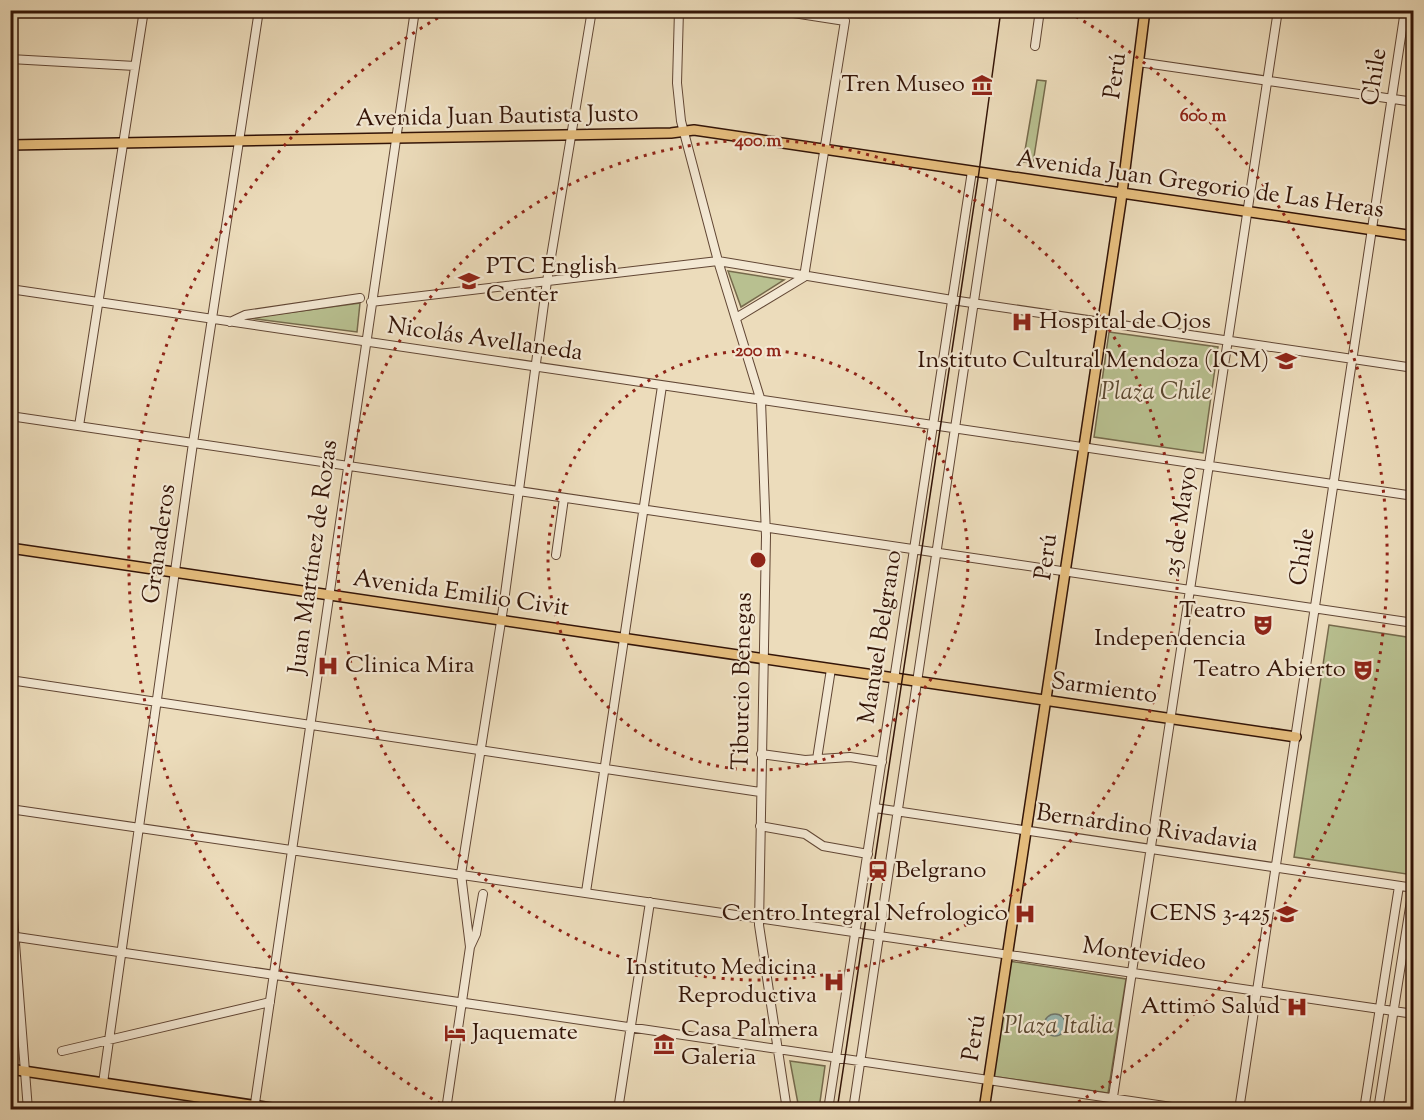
<svg xmlns="http://www.w3.org/2000/svg" width="1424" height="1120" viewBox="0 0 1424 1120" font-family="'Sorts Mill Goudy',serif">
<rect width="100%" height="100%" fill="#ecdcbb"/>
<filter id="stains"><feTurbulence type="fractalNoise" baseFrequency=".00333" numOctaves="4"/><feColorMatrix values="0 0 0 0 .2 0 0 0 0 .09 0 0 0 0 .02 0 0 0 .5 -.17"/></filter>
<radialGradient id="worn" r=".72"><stop offset=".6" stop-color="#630" stop-opacity="0"/><stop offset="1" stop-color="#630" stop-opacity=".3"/></radialGradient>
<path fill="#b8c090" stroke="#766a4c" stroke-width="1.5" d="M1037 80 1046 81 1033 163 1023 162Z
M728 271 784 280 741 307Z
M360 303 357 332 249 318Z
M1109 332 1218 347 1203 453 1094 437Z
M1329 625 1413 638V875L1294 857Z
M1009 961 1126 979 1108 1093 991 1076Z
M790 1061 825 1066 819 1109H799Z"/>
<path fill="#99bab4" stroke="#70786f" stroke-width="1.5" d="M1044 1025a11 11 0 1 1 22 0a11 11 0 1 1-22 0Z"/>
<g fill="none" stroke-linecap="round" stroke-linejoin="round">
<defs>
<path id="minor" d="M679 10 677 83 681 121 718 261 761 401 766 536 759 925 787 1110
M1035 46 1040 10
M10 59 135 66
M1138 62 1414 102
M10 289 1414 496
M371 302 718 261 952 300 1414 368
M736 318 804 277 845 21 774 10
M230 322 245 315 360 298
M10 416 1414 623
M79 426 144 10
M556 555 564 498
M10 680 760 792
M761 754 805 760 850 757 882 762
M817 759 831 669
M875 808 1414 888
M10 809 1414 1014
M760 826 805 834 823 846 868 854
M10 879 28 1110
M586 892 662 386
M10 936 1192 1110
M470 947 476 934 483 894
M62 1051 270 1002
M103 1083 193 443 259 10
M254 1110 415 10
M446 1110 470 947 461 874 503 609 547 281 592 10
M618 1110 650 902
M828 1110 972 171
M853 1110 993 174
M1111 1110 1278 10
M1239 1110 1405 10
M1364 1110 1399 886
M1378 1110 1413 888"/>
<path id="major" d="M10 145 671 133 694 130 1414 236
M10 548 1296 737
M10 1069 285 1110
M984 1110 1121 201 1145 10"/>
</defs>
<use href="#minor" stroke="#614634" stroke-width="10"/>
<use href="#major" stroke="#331407" stroke-width="12"/>
<use href="#minor" stroke="#f3e8d3" stroke-width="8"/>
<use href="#major" stroke="#e6be7e" stroke-width="9"/>
<path stroke="#331407" stroke-width="1.5" d="M837 1110 979 172 1001 10"/>
</g>
<g fill="none" stroke="#8f2418" stroke-width="3" stroke-dasharray="3 6">
<circle cx="758" cy="560" r="210"/>
<circle cx="758" cy="560" r="420"/>
<path d="M448 1108A630 630 0 0 1 448 12M1068 12A630 630 0 0 1 1068 1108"/>
</g>
<defs>
<symbol id="museum-bare" viewBox="-9 -9 18 18"><path d="M0-6L6-3V-2H-6V-3ZM-5-1h2V3h-2ZM-1-1h2V3h-2ZM3-1h2V3H3ZM-6 4H6V6H-6Z" fill="#8f2418" stroke="#f3e8d3" stroke-width="2.5" paint-order="stroke"/></symbol>
<symbol id="university-bare" viewBox="-9 -9 18 18"><path d="M0-5L7-2L0 1L-7-2ZM-4 1L0 2.5L4 1V4Q0 6-4 4Z" fill="#8f2418" stroke="#f3e8d3" stroke-width="2.5" paint-order="stroke"/></symbol>
<symbol id="hospital-bare" viewBox="-9 -9 18 18"><path d="M-5-5h3v3.5h4V-5h3V5h-3V1.5h-4V5h-3Z" fill="#8f2418" stroke="#f3e8d3" stroke-width="2.5" paint-order="stroke"/></symbol>
<symbol id="theatre-bare" viewBox="-9 -9 18 18"><path d="M-5-5.5Q0-4 5-5.5V0Q5 5 0 6Q-5 5-5 0ZM-3.3-2.5H-1v1.5H-3.3ZM1-2.5H3.3v1.5H1ZM-2.8 1Q0 5.5 2.8 1Z" fill="#8f2418" stroke="#f3e8d3" stroke-width="2.5" paint-order="stroke"/></symbol>
<symbol id="station-bare" viewBox="-9 -9 18 18"><path d="M-3-6H3Q5-6 5-4V2Q5 4 3 4L4.5 6H3L1.5 4h-3L-3 6H-4.5L-3 4Q-5 4-5 2V-4Q-5-6-3-6ZM-3.5-4v3h7v-3ZM-3.5 1v1.5H-2V1ZM2 1v1.5H3.5V1Z" fill="#8f2418" stroke="#f3e8d3" stroke-width="2.5" paint-order="stroke"/></symbol>
<symbol id="hotel-bare" viewBox="-9 -9 18 18"><path d="M-6-4.5h1.5V1H6V5H4.5V3h-9V5H-6ZM-4 0a1.8 1.8 0 1 1 3.6 0ZM.5 0V-2.5h3Q6-2.5 6 0Z" fill="#8f2418" stroke="#f3e8d3" stroke-width="2.5" paint-order="stroke"/></symbol>
</defs>
<g fill-rule="evenodd">
<use href="#museum-bare" x="967" y="70" width="30" height="30"/>
<use href="#university-bare" x="454" y="266" width="30" height="30"/>
<use href="#hospital-bare" x="1007" y="307" width="30" height="30"/>
<use href="#university-bare" x="1271" y="346" width="30" height="30"/>
<use href="#theatre-bare" x="1248" y="610" width="30" height="30"/>
<use href="#hospital-bare" x="313" y="651" width="30" height="30"/>
<use href="#theatre-bare" x="1348" y="655" width="30" height="30"/>
<use href="#station-bare" x="863" y="856" width="30" height="30"/>
<use href="#hospital-bare" x="1010" y="899" width="30" height="30"/>
<use href="#university-bare" x="1272" y="899" width="30" height="30"/>
<use href="#hospital-bare" x="819" y="967" width="30" height="30"/>
<use href="#hospital-bare" x="1282" y="992" width="30" height="30"/>
<use href="#hotel-bare" x="440" y="1018" width="30" height="30"/>
<use href="#museum-bare" x="649" y="1029" width="30" height="30"/>
</g>
<g text-anchor="middle" dominant-baseline="central" stroke-width="4.5" stroke-linejoin="round" paint-order="stroke">
<g font-size="24" fill="#331407" stroke="#f3e8d3">
<text transform="translate(1116 76) rotate(-82)">Perú</text>
<text transform="translate(1375 77) rotate(-81)">Chile</text>
<text transform="translate(497 117) rotate(-1)">Avenida Juan Bautista Justo</text>
<text transform="translate(1200 185) rotate(8)">Avenida Juan Gregorio de Las Heras</text>
<text transform="translate(485 340) rotate(8)">Nicolás Avellaneda</text>
<text transform="translate(1181 522) rotate(-81)">25 de Mayo</text>
<text transform="translate(160 544) rotate(-82)">Granaderos</text>
<text transform="translate(314 557) rotate(-82)">Juan Martínez de Rozas</text>
<text transform="translate(1047 557) rotate(-82)">Perú</text>
<text transform="translate(1303 557) rotate(-81)">Chile</text>
<text transform="translate(461 594) rotate(8)">Avenida Emilio Civit</text>
<text transform="translate(881 637) rotate(-81)">Manuel Belgrano</text>
<text transform="translate(743 681) rotate(-89)">Tiburcio Benegas</text>
<text transform="translate(1104 689) rotate(8)">Sarmiento</text>
<text transform="translate(1147 829) rotate(8)">Bernardino Rivadavia</text>
<text transform="translate(1144 955) rotate(8)">Montevideo</text>
<text transform="translate(975 1038) rotate(-81)">Perú</text>
</g>
<g font-size="24" fill="#331407" stroke="#f3e8d3" text-anchor="end">
<text x="965" y="85">Tren Museo</text>
<text x="486" y="267" text-anchor="start">PTC English<tspan x="486" dy="28">Center</tspan></text>
<text x="1039" y="322" text-anchor="start">Hospital de Ojos</text>
<text x="1269" y="361">Instituto Cultural Mendoza (ICM)</text>
<text x="1246" y="611">Teatro<tspan x="1246" dy="28">Independencia</tspan></text>
<text x="345" y="666" text-anchor="start">Clinica Mira</text>
<text x="1346" y="670">Teatro Abierto</text>
<text x="895" y="871" text-anchor="start">Belgrano</text>
<text x="1008" y="914">Centro Integral Nefrologico</text>
<text x="1270" y="914">CENS 3-425</text>
<text x="817" y="968">Instituto Medicina<tspan x="817" dy="28">Reproductiva</tspan></text>
<text x="1280" y="1007">Attimo Salud</text>
<text x="681" y="1030" text-anchor="start">Casa Palmera<tspan x="681" dy="28">Galeria</tspan></text>
<text x="472" y="1033" text-anchor="start">Jaquemate</text>
</g>
<g font-size="24" font-style="italic" fill="#5b4830" stroke="#f3e8d3">
<text x="1156" y="393">Plaza Chile</text>
<text x="1059" y="1027">Plaza Italia</text>
</g>
</g>
<circle cx="758" cy="560" r="9" fill="#8f2418" stroke="#f3e8d3" stroke-width="3"/>
<g font-size="18" text-anchor="middle" font-weight="bold" fill="#8f2418" stroke="#f3e8d3" stroke-width="4.5" stroke-linejoin="round" paint-order="stroke">
<text x="1203" y="121">600 m</text>
<text x="758" y="146">400 m</text>
<text x="758" y="356">200 m</text>
</g>
<rect width="1424" height="1120" fill="none" stroke="#ecdcbb" stroke-width="36"/>
<rect x="12" y="12" width="1400" height="1096" fill="none" stroke="#331407" stroke-width="3"/>
<rect x="18" y="18" width="1388" height="1084" fill="none" stroke="#331407" stroke-width="1.5"/>
<rect width="100%" height="100%" filter="url(#stains)"/>
<rect width="100%" height="100%" fill="url(#worn)"/>
</svg>
